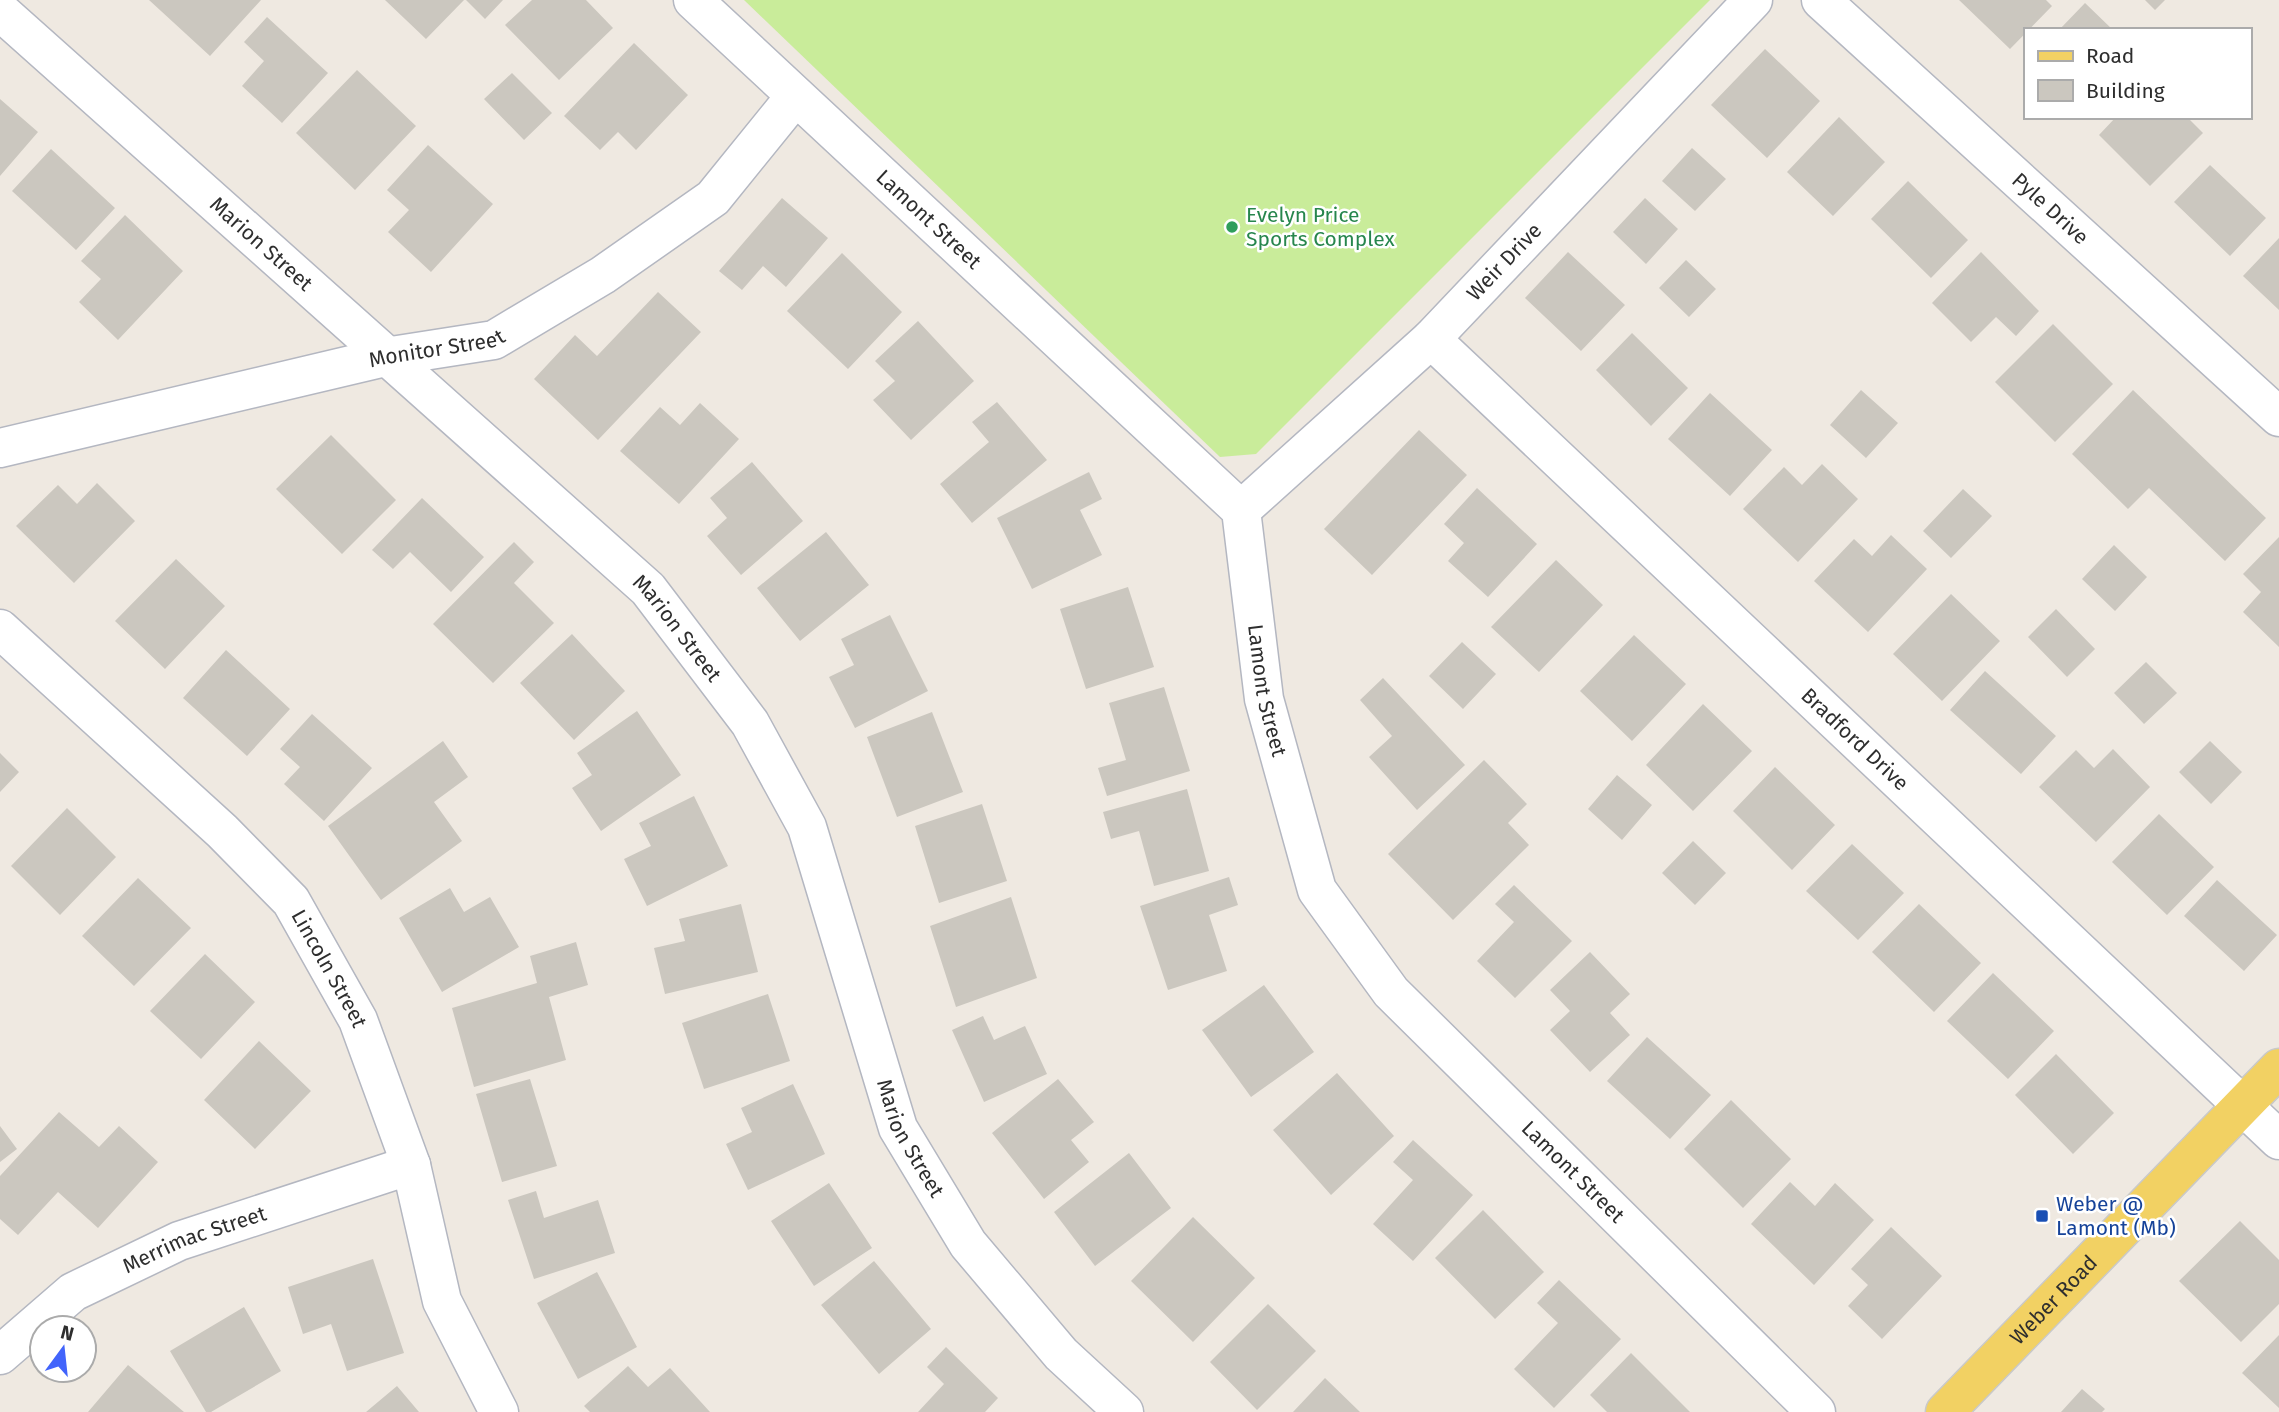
<svg xmlns="http://www.w3.org/2000/svg" width="2279" height="1412" viewBox="0 0 2279 1412" font-family="'Fira Sans',sans-serif">
<rect width="100%" height="100%" fill="#efe9e1"/>
<path fill="#c9ec9a" d="M744 0H1710L1256 454 1220 457Z"/>
<path fill="#cbc7bf" d="M149 0H261L210 56Z
M385 0H464L426 39Z
M466 0H503L485 19Z
M532 0H586L613 28 559 80 505 25Z
M1959 0H2046L2052 6 2010 49Z
M2145 0H2165L2155 10Z
M2085 3 2113 30H2059Z
M267 17 328 73 282 123 242 86 264 61 244 42Z
M634 43 688 95 636 150 618 132 600 150 564 116Z
M1765 49 1820 101 1767 158 1711 105Z
M357 70 416 126 355 190 296 133Z
M512 73 552 113 524 140 484 99Z
M0 99 38 132 0 176Z
M1839 117 1885 162 1833 216 1787 172Z
M2116 117H2187L2203 133 2150 186 2099 135Z
M428 145 493 204 431 272 388 232 409 210 387 190Z
M1692 148 1726 179 1695 211 1662 181Z
M51 149 115 208 76 250 12 191Z
M2210 165 2266 218 2230 256 2174 202Z
M1908 181 1968 240 1931 278 1871 219Z
M782 198 828 238 786 287 763 266 742 290 719 271Z
M1645 198 1678 229 1646 264 1613 232Z
M125 215 183 271 118 340 79 302 101 279 81 261Z
M2279 238V310L2243 276Z
M1568 252 1625 305 1581 351 1525 298Z
M1981 252 2039 311 2016 336 1996 317 1971 342 1932 303Z
M842 253 902 312 848 369 787 311Z
M1686 260 1716 289 1689 317 1659 288Z
M658 292 701 332 598 440 534 379 575 335 597 356Z
M918 321 974 381 911 440 873 400 895 381 875 361Z
M2053 324 2113 384 2055 442 1995 382Z
M1632 333 1688 388 1651 426 1596 370Z
M1861 390 1898 423 1866 458 1830 425Z
M2133 390 2266 518 2225 561 2149 488 2128 509 2072 454Z
M1710 393 1772 450 1730 496 1668 439Z
M997 402 1047 460 972 523 940 484 989 442 972 422Z
M700 403 739 439 679 504 620 451 660 407 680 425Z
M1419 430 1467 475 1372 575 1324 529Z
M331 435 396 500 342 554 276 489Z
M752 462 803 521 741 575 707 536 727 518 710 498Z
M1822 464 1858 499 1798 562 1743 509 1784 467 1802 485Z
M1089 472 1102 499 1080 510 1102 555 1032 589 997 518Z
M97 483 135 521 74 583 16 526 58 485 77 504Z
M1477 488 1537 544 1488 597 1448 561 1464 543 1444 524Z
M1963 489 1992 516 1951 558 1923 531Z
M422 498 484 557 451 592 410 552 393 569 372 550Z
M826 532 869 585 800 641 757 588Z
M1891 535 1927 569 1868 632 1814 581 1854 539 1872 556Z
M2279 537V647L2243 612 2261 592 2243 574Z
M514 542 534 562 514 583 554 623 493 683 433 624Z
M2114 545 2147 577 2115 611 2082 579Z
M176 559 225 606 165 669 115 621Z
M1556 560 1603 605 1539 672 1491 627Z
M1128 587 1154 667 1086 689 1060 609Z
M1951 594 2000 641 1942 701 1893 654Z
M2056 609 2095 649 2067 677 2028 637Z
M890 615 928 691 855 728 829 677 854 665 841 639Z
M572 634 625 691 574 740 520 683Z
M1634 635 1686 684 1632 741 1580 691Z
M1462 642 1496 674 1463 709 1429 676Z
M226 650 290 709 247 756 183 698Z
M2146 662 2177 693 2144 724 2114 693Z
M1985 671 2056 736 2021 774 1950 710Z
M1383 678 1465 765 1417 810 1369 757 1392 736 1360 700Z
M1164 687 1190 771 1107 796 1098 768 1126 760 1109 703Z
M1703 704 1752 751 1693 811 1646 765Z
M637 711 681 775 601 831 572 788 592 775 577 753Z
M932 712 963 792 897 817 867 737Z
M312 714 372 768 324 821 284 784 300 767 280 749Z
M443 741 468 777 434 802 462 841 381 900 328 826Z
M2210 741 2242 772 2211 804 2179 772Z
M2113 749 2150 787 2096 842 2039 787 2076 750 2094 768Z
M0 753 19 772 0 792Z
M1484 760 1527 804 1508 823 1529 845 1453 920 1388 854Z
M1775 767 1835 825 1792 870 1733 811Z
M1617 775 1652 805 1622 840 1588 809Z
M1187 789 1209 871 1154 886 1139 831 1111 839 1103 812Z
M694 796 728 866 647 906 624 859 651 846 639 823Z
M982 804 1007 881 939 903 915 826Z
M67 808 116 857 60 915 11 866Z
M2159 814 2214 867 2167 915 2112 862Z
M1693 841 1726 873 1695 905 1662 873Z
M1852 844 1904 893 1858 940 1806 891Z
M1229 877 1238 905 1209 915 1227 971 1168 990 1140 906Z
M138 878 191 928 134 986 82 936Z
M2217 880 2277 935 2244 971 2184 916Z
M1514 885 1572 941 1515 998 1477 961 1514 922 1495 904Z
M450 888 464 912 490 897 519 947 442 992 399 918Z
M1011 897 1037 978 956 1007 930 926Z
M741 904 758 972 665 994 654 948 685 941 679 919Z
M1919 904 1981 963 1934 1012 1872 952Z
M576 942 588 985 549 997 566 1060 474 1087 452 1008 537 983 530 956Z
M1590 952 1630 994 1610 1013 1630 1035 1590 1072 1550 1030 1570 1011 1550 990Z
M205 954 255 1002 201 1059 150 1011Z
M1993 973 2054 1031 2008 1079 1947 1021Z
M1264 985 1314 1052 1251 1097 1202 1030Z
M768 994 790 1061 704 1089 682 1023Z
M983 1016 994 1040 1025 1026 1047 1074 984 1102 952 1030Z
M1647 1037 1711 1095 1670 1139 1607 1081Z
M259 1041 311 1091 255 1149 204 1100Z
M2056 1054 2114 1113 2073 1154 2015 1095Z
M1337 1073 1394 1136 1331 1195 1273 1130Z
M530 1079 557 1166 502 1182 476 1094Z
M1058 1079 1094 1122 1071 1140 1089 1162 1044 1199 992 1133Z
M793 1084 825 1154 748 1190 726 1144 752 1132 741 1108Z
M1731 1100 1791 1159 1743 1208 1684 1149Z
M59 1112 99 1147 119 1126 158 1162 98 1228 58 1192 18 1235 0 1219V1176Z
M0 1126 17 1149 0 1162Z
M1413 1140 1473 1195 1413 1261 1373 1224 1413 1180 1393 1162Z
M1129 1153 1171 1208 1095 1266 1054 1212Z
M1790 1182 1815 1206 1835 1183 1874 1220 1814 1285 1751 1224Z
M829 1183 872 1248 814 1286 771 1221Z
M536 1191 544 1218 598 1200 615 1253 534 1279 508 1200Z
M1483 1210 1544 1272 1495 1319 1435 1258Z
M1193 1217 1255 1278 1193 1342 1131 1281Z
M2240 1221 2279 1260V1304L2241 1342 2179 1281Z
M1891 1227 1942 1276 1882 1339 1848 1306 1868 1285 1851 1269Z
M373 1259 404 1353 347 1371 331 1324 303 1334 288 1287Z
M874 1261 931 1329 879 1374 821 1305Z
M597 1272 637 1347 578 1379 537 1303Z
M1559 1280 1621 1339 1554 1408 1514 1369 1558 1323 1537 1303Z
M1268 1304 1316 1351 1257 1410 1210 1362Z
M244 1307 281 1371 211 1412H206L170 1351Z
M2279 1335V1408L2242 1373Z
M946 1347 998 1398 985 1412H918L944 1384 927 1367Z
M1631 1353 1690 1412H1607L1590 1395Z
M128 1365 184 1412H88Z
M628 1366 648 1387 670 1368 710 1412H590L584 1406Z
M1325 1378 1360 1412H1293Z
M397 1386 419 1412H366Z
M2082 1389 2105 1409 2102 1412H2061Z"/>
<g fill="none" stroke-linecap="round" stroke-linejoin="round">
<defs>
<g id="minor">
<path id="s1" d="M693 0 1241 510 1264 699 1317 890 1391 992 1816 1412"/>
<path id="s2" d="M1821 0 2279 417"/>
<path id="s3" d="M0 11 648 589 750 723 807 827 898 1128 968 1244 1061 1354 1124 1412"/>
<path id="s4" d="M1431 339 2279 1140"/>
<path id="s5" d="M0 448 385 357 494 340 603 275 713 198 794 98"/>
<path id="s6" d="M1241 510 1431 339 1753 0"/>
<path id="s7" d="M0 629 222 831 291 901 358 1020 411 1165 442 1301 499 1412"/>
<path id="s8" d="M0 1355 73 1292 179 1241 411 1165"/>
</g>
<g id="major">
<path id="s9" d="M1945 1412 2279 1068"/>
</g>
</defs>
<use href="#minor" stroke="#b4b7c1" stroke-width="41"/>
<use href="#major" stroke="#c9c9c9" stroke-width="41"/>
<use href="#minor" stroke="#fff" stroke-width="38"/>
<use href="#major" stroke="#f2d163" stroke-width="38"/>
</g>
<circle fill="#2e9e5b" stroke="#fff" stroke-width="2.5" cx="1232" cy="227" r="7"/>
<rect fill="#1a4fb4" stroke="#fff" stroke-width="2.5" x="2035" y="1209" width="14" height="14" rx="3.5"/>
<g text-anchor="middle" dominant-baseline="central" stroke-width="5" stroke-linejoin="round" paint-order="stroke">
<g font-size="21" fill="#2e2e2e" stroke="#fff">
<text stroke="none"><textPath href="#s2" startOffset="310">Pyle Drive</textPath></text>
<text stroke="none"><textPath href="#s1" startOffset="322">Lamont Street</textPath></text>
<text stroke="none"><textPath href="#s3" startOffset="350">Marion Street</textPath></text>
<text stroke="none"><textPath href="#s6" startOffset="362">Weir Drive</textPath></text>
<text stroke="none"><textPath href="#s5" startOffset="448">Monitor Street</textPath></text>
<text stroke="none"><textPath href="#s3" startOffset="917">Marion Street</textPath></text>
<text stroke="none"><textPath href="#s1" startOffset="931">Lamont Street</textPath></text>
<text stroke="none"><textPath href="#s4" startOffset="583">Bradford Drive</textPath></text>
<text stroke="none"><textPath href="#s7" startOffset="476">Lincoln Street</textPath></text>
<text stroke="none"><textPath href="#s3" startOffset="1484">Marion Street</textPath></text>
<text stroke="none"><textPath href="#s1" startOffset="1519">Lamont Street</textPath></text>
<text stroke="none"><textPath href="#s8" startOffset="229">Merrimac Street</textPath></text>
<text stroke="none"><textPath href="#s9" startOffset="156">Weber Road</textPath></text>
</g>
<g font-size="21" fill="#27864d" stroke="#fff" text-anchor="start">
<text x="1246" y="215">Evelyn Price<tspan x="1246" dy="24">Sports Complex</tspan></text>
</g>
<g font-size="21" fill="#164399" stroke="#fff" text-anchor="start">
<text x="2056" y="1204">Weber @<tspan x="2056" dy="24">Lamont (Mb)</tspan></text>
</g>
</g>
<rect x="2024" y="28" width="228" height="91" fill="#ffffff" stroke="#ababab" stroke-width="2"/>
<rect x="2038" y="51" width="35" height="10" fill="#f2d163" stroke="#ababab" stroke-width="2"/>
<text x="2086" y="63" font-size="21" fill="#2e2e2e">Road</text>
<rect x="2038" y="80" width="35" height="21" fill="#cbc7bf" stroke="#ababab" stroke-width="2"/>
<text x="2086" y="98" font-size="21" fill="#2e2e2e">Building</text>
<g transform="translate(63 1349) rotate(15)"><circle r="33" fill="#ffffff" stroke="#ababab" stroke-width="2"/>
<path d="M0-5L12 26L0 18L-12 26Z" fill="#4264fb"/>
<text y="-10" font-size="19" font-weight="bold" text-anchor="middle" fill="#2e2e2e">N</text>
</g>
</svg>
